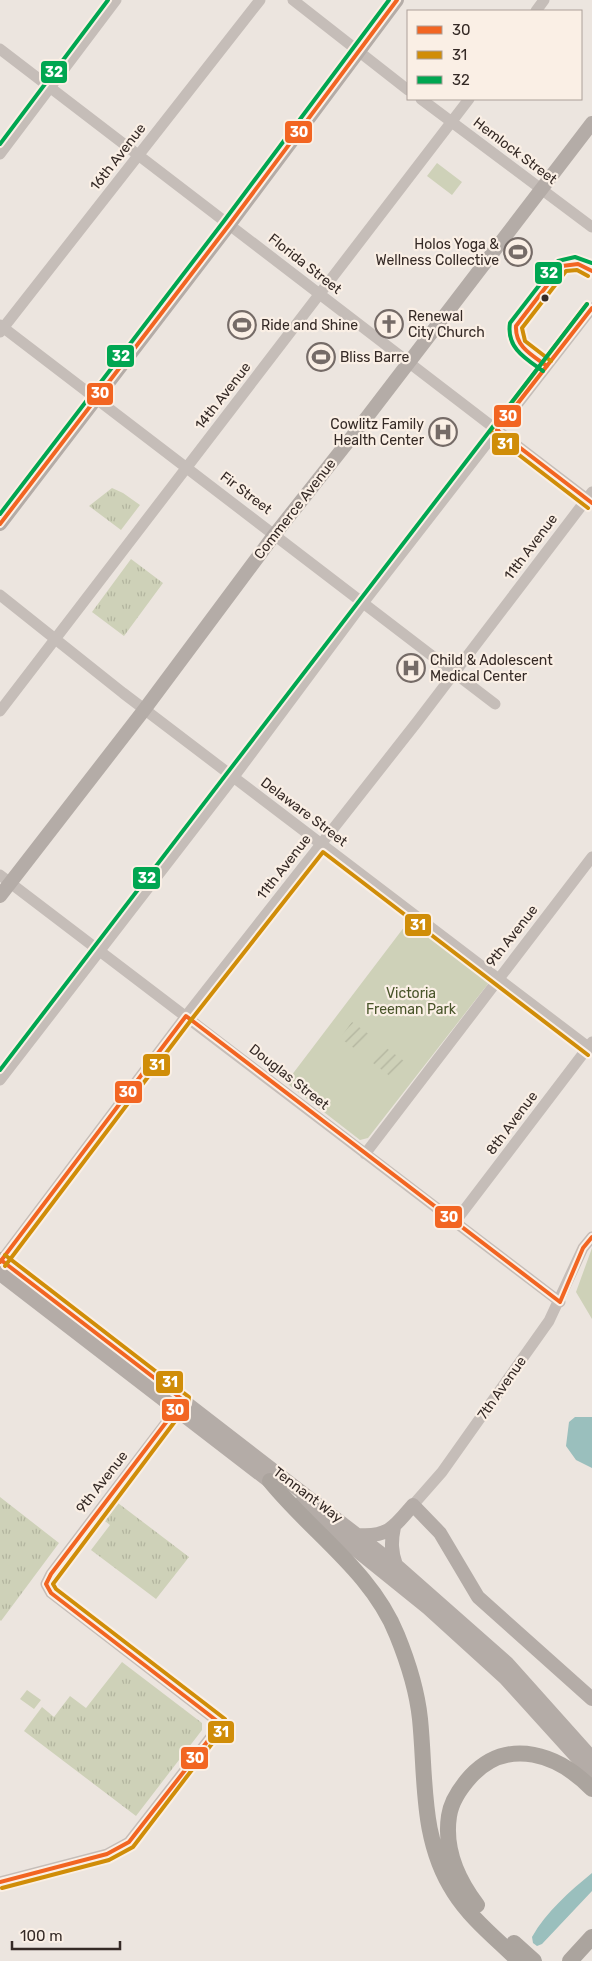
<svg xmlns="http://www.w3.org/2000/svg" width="592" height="1961" viewBox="0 0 592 1961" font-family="Rubik,sans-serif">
<defs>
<pattern id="grass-tufts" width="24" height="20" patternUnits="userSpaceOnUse" patternTransform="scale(1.25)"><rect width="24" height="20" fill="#ced1b8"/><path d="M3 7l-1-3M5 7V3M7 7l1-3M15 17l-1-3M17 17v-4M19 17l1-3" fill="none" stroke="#b2b49e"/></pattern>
<pattern id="garden-furrows" width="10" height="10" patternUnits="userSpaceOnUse" patternTransform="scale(1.25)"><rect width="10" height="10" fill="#ced1b8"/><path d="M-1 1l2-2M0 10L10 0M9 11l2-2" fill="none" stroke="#b2b49e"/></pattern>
</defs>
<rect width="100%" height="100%" fill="#ece5df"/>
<path fill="url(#grass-tufts)" d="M112 488 123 493 140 505 121 530 89 506Z
M131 559 163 583 124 636 92 612Z
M0 1497 59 1543 1 1621 0 1620Z
M114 1500 189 1557 156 1599 91 1550 110 1525 101 1518Z
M122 1662 202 1723V1730L136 1816 24 1731 42 1707 54 1717 70 1696 86 1708Z"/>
<path fill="#ced1b8" d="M437 163 462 182 452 195 427 176Z
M411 918 491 980 368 1138 360 1140 289 1085 288 1080Z
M592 1248V1319L576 1292Z
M27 1690 41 1700 34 1709 20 1699Z"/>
<path fill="url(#garden-furrows)" d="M352 1022 370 1035 358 1051 340 1038Z
M385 1047 404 1061 391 1077 373 1063Z"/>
<path fill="#9abfbd" d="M575 1417H592V1468L576 1460 566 1446 569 1422Z
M592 1873V1891L542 1944 537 1946 533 1943 532 1937C546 1912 570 1891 592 1873Z"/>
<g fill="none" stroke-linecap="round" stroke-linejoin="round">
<path stroke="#c5bdb8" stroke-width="11" d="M293 0 408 90
M536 11 544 0
M0 49 592 503
M421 99 592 227
M0 154 116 0
M0 325 495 704
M0 332 260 0
M0 595 123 693 592 1050
M0 711 469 99
M0 875 560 1302
M0 1080 233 778 363 603 592 308
M365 1154 592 857
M455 1222 592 1042
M0 1262 186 1016 417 722 592 492
M413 1505 442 1472 549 1321 583 1248 592 1237
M0 1882 107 1854 129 1842 221 1724 51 1593 46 1584 51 1574 181 1403"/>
<path stroke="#b4aca7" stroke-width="14" d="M0 524 229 225 397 0
M0 896 144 710 275 534 351 438 592 123
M0 1259 396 1565 507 1663 592 1758
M0 1274 278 1488
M299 1504 428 1608 505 1678 592 1774
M394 1527C391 1541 391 1551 396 1565
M359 1535C389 1537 395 1526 413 1505L440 1533 478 1597 592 1699"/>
<path stroke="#aba49e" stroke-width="16" d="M270 1481C312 1533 372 1572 397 1635 408 1662 417 1690 420 1719 426 1778 420 1840 454 1892 471 1919 497 1939 519 1961
M477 1905C458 1880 444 1849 449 1816 451 1802 461 1787 471 1776 509 1736 559 1755 592 1789
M514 1943 534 1961
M570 1961 592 1937"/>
<defs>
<path id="bus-1" d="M592 308 497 430 592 503
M547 366C532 355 515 347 516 326L562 266 578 264 592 271
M0 524 229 225 397 0
M0 1262 186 1016 560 1302 583 1248 592 1237
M0 1882 107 1854 129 1842 221 1724 51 1593 46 1584 51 1574 183 1400 1 1260"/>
<path id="bus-2" d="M587 304 491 430 493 435 588 508
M551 361 525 341 522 328 566 271 577 270 588 276
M5 1266 191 1020 323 852 588 1055
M2 1888 109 1860 133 1847 227 1724 225 1719 56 1589 53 1584 188 1404 189 1397 5 1255"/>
<path id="bus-3" d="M0 144 108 0
M543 371C526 359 506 348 510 323L558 261 575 257 592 263
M0 514 224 221 389 0
M0 1070C196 815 390 558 587 304"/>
</defs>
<use href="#bus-1" stroke="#faefe5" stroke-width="8"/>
<use href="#bus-2" stroke="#faefe5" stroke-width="8"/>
<use href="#bus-3" stroke="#faefe5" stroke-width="8"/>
<use href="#bus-1" stroke="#f26522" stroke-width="4"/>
<use href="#bus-2" stroke="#d08d08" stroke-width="4"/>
<use href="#bus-3" stroke="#00a651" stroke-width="4"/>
</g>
<defs>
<symbol id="stadium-ring" viewBox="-11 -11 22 22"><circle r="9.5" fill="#faefe5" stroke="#756b67" stroke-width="1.5"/><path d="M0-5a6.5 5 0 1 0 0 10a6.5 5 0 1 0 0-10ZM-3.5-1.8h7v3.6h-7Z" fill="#756b67"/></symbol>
<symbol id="church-ring" viewBox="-11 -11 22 22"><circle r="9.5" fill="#faefe5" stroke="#756b67" stroke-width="1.5"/><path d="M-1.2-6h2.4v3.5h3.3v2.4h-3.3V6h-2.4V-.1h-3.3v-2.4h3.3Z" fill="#756b67"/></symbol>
<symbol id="hospital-ring" viewBox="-11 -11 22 22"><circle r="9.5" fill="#faefe5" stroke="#756b67" stroke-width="1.5"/><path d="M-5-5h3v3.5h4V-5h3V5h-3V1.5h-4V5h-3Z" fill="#756b67"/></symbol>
</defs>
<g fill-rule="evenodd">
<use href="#stadium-ring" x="502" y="236" width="32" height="32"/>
<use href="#church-ring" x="373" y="308" width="32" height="32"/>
<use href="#stadium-ring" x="226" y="309" width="32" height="32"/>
<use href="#stadium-ring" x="305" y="341" width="32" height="32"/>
<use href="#hospital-ring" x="427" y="416" width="32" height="32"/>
<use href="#hospital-ring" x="395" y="652" width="32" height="32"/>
</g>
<circle fill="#352a26" stroke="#faefe5" stroke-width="2" cx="545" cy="298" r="4.5"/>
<g text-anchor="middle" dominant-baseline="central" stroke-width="4.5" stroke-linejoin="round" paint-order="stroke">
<g font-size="14" fill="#352a26" stroke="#faefe5">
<text transform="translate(515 151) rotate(37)">Hemlock Street</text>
<text transform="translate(118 157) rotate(-52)">16th Avenue</text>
<text transform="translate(305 264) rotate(38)">Florida Street</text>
<text transform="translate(223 396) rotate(-52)">14th Avenue</text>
<text transform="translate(246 493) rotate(37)">Fir Street</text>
<text transform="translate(295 509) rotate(-52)">Commerce Avenue</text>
<text transform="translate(531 547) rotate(-53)">11th Avenue</text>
<text transform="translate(304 812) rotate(37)">Delaware Street</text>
<text transform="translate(284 867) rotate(-52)">11th Avenue</text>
<text transform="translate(512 936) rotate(-52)">9th Avenue</text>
<text transform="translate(289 1077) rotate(38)">Douglas Street</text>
<text transform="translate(512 1123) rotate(-53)">8th Avenue</text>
<text transform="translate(502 1388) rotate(-55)">7th Avenue</text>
<text transform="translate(102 1482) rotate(-52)">9th Avenue</text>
<text transform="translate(308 1495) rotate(37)">Tennant Way</text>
</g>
<g font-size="14" fill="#352a26" stroke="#faefe5" text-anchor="start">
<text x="499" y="244" text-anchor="end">Holos Yoga &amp;<tspan x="499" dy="16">Wellness Collective</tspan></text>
<text x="408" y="316">Renewal<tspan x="408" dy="16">City Church</tspan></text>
<text x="261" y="325">Ride and Shine</text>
<text x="340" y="357">Bliss Barre</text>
<text x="424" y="424" text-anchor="end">Cowlitz Family<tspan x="424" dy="16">Health Center</tspan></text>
<text x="430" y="660">Child &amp; Adolescent<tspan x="430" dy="16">Medical Center</tspan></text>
</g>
<g font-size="14" fill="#485429" stroke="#faefe5">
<text x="411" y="993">Victoria<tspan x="411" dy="16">Freeman Park</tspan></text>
</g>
</g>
<g stroke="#faefe5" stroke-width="2">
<rect x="40" y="60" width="28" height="24" rx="5" fill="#00a651"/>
<rect x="284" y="120" width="29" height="24" rx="5" fill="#f26522"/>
<rect x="534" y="261" width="29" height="24" rx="5" fill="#00a651"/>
<rect x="106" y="344" width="29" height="24" rx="5" fill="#00a651"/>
<rect x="86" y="382" width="28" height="24" rx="5" fill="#f26522"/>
<rect x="493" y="404" width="29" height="24" rx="5" fill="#f26522"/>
<rect x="491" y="432" width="29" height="24" rx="5" fill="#d08d08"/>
<rect x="132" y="866" width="29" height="24" rx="5" fill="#00a651"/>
<rect x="404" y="913" width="28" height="24" rx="5" fill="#d08d08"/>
<rect x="142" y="1053" width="29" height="24" rx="5" fill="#d08d08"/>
<rect x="114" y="1080" width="29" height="24" rx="5" fill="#f26522"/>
<rect x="434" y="1205" width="29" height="24" rx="5" fill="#f26522"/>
<rect x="155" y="1370" width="29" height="24" rx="5" fill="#d08d08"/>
<rect x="161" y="1398" width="29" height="24" rx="5" fill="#f26522"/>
<rect x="207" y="1720" width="28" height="24" rx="5" fill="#d08d08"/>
<rect x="180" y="1746" width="29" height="24" rx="5" fill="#f26522"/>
</g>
<g font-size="14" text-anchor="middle" font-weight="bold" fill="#fff">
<text x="54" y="77">32</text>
<text x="299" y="137">30</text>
<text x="549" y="278">32</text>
<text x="121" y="361">32</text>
<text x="100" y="398">30</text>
<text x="508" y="421">30</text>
<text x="505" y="449">31</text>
<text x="147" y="883">32</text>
<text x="418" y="930">31</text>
<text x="157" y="1070">31</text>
<text x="128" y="1097">30</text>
<text x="449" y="1222">30</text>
<text x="170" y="1387">31</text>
<text x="175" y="1415">30</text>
<text x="221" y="1737">31</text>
<text x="195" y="1763">30</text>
</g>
<rect x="407" y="10" width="175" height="90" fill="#faefe5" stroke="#aba099"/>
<rect x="417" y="26" width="25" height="8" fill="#f26522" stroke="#aba099"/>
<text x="452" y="35" font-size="15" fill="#352a26">30</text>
<rect x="417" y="51" width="25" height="8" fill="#d08d08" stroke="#aba099"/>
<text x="452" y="60" font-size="15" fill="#352a26">31</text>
<rect x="417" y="76" width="25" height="8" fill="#00a651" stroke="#aba099"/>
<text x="452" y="85" font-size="15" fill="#352a26">32</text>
<path d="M12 1941v8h108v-8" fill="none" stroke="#352a26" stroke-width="2.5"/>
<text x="20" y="1941" font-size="15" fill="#352a26" stroke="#faefe5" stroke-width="4" paint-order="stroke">100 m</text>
</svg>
